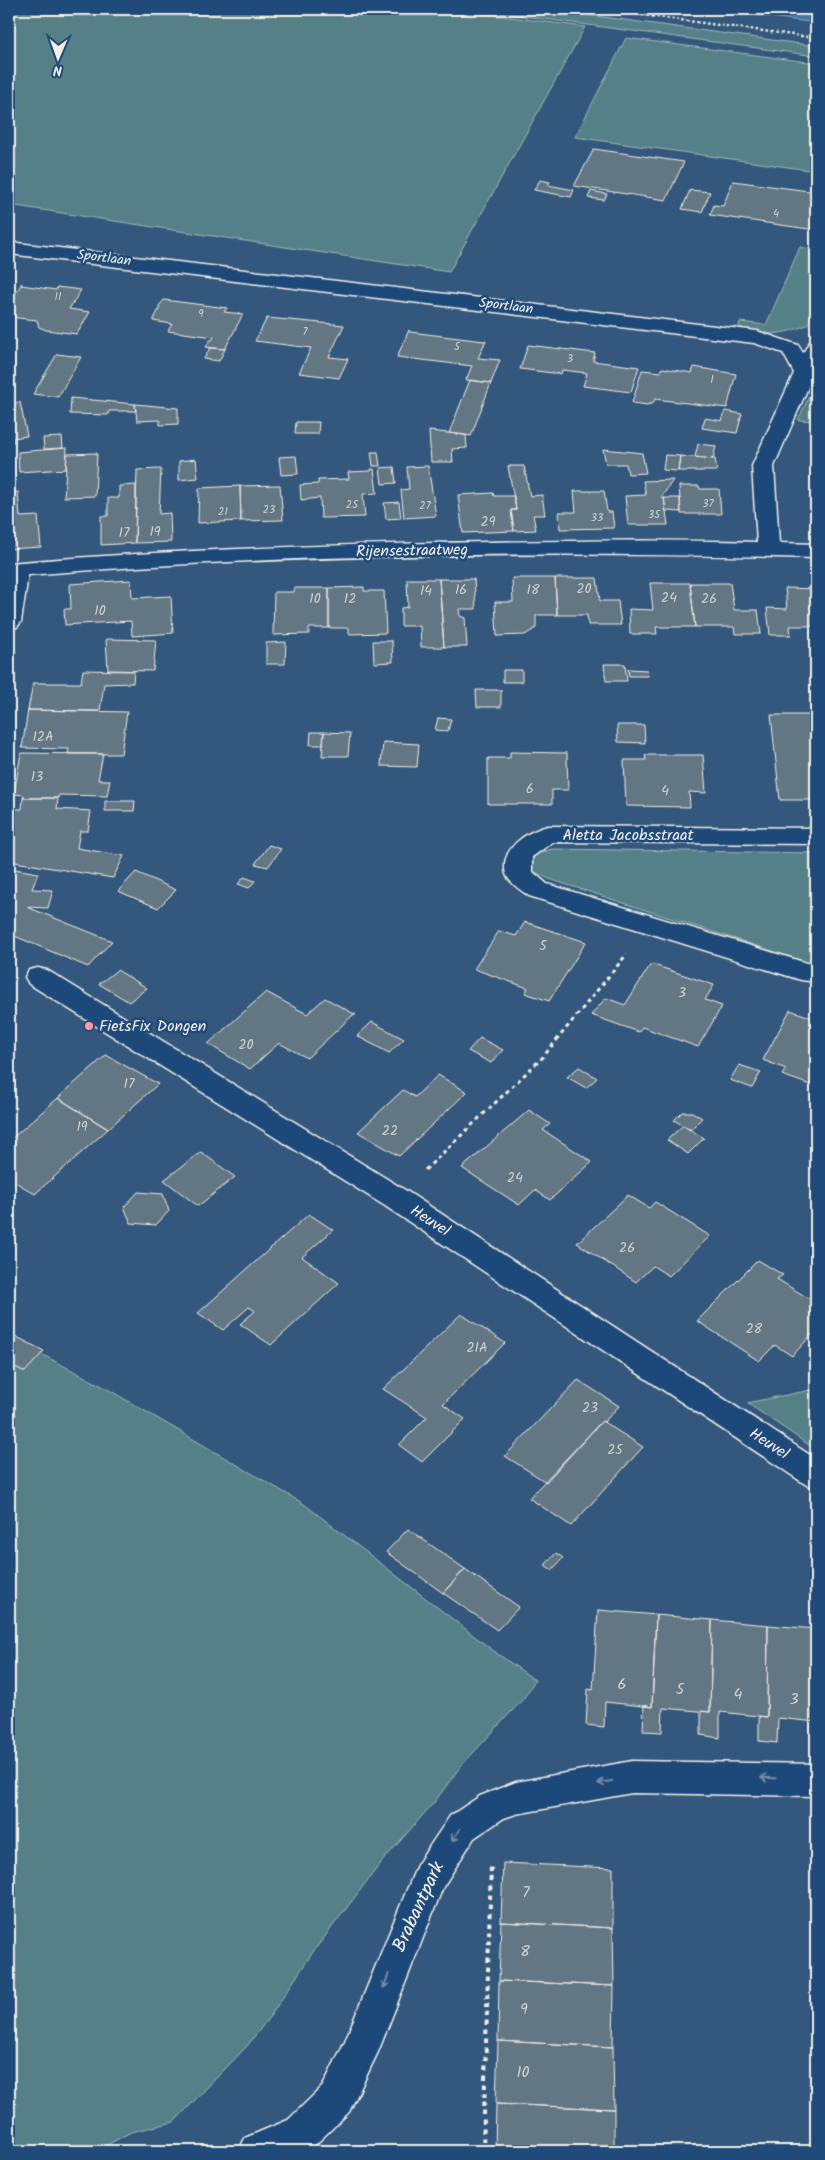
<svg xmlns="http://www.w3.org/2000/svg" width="825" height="2160" viewBox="0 0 825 2160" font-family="Kalam,sans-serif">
<rect width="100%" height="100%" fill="#33577d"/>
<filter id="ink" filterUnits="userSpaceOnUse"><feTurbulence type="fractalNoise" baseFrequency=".02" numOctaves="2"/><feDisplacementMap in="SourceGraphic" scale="10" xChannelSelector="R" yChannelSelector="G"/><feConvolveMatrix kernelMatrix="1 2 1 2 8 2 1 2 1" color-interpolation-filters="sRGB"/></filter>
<g filter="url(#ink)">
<path fill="#548088" stroke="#a4b8b8" d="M9 9H448L585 27 449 272 9 205Z
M470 9H544L816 46V56Z
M626 38 816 63V171L575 137Z
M800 247 816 250V307L807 325C786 334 759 339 739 326L740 322 766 325Z
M816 381V421L798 420Z
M552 849 816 853V965L549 879 527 868 533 855Z
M9 1337 104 1387 304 1504 495 1652 535 1680 524 1698 460 1767 436 1800 380 1864 313 1952 271 2015 247 2046 174 2122 131 2132 96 2151H9Z
M816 1389V1450L747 1403Z"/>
<path fill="#4474a0" stroke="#8aa6bd" d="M710 9H816V23Z"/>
<path fill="#637684" stroke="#f4f1e8" d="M594 149 684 162 666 200 574 186Z
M540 180 550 182 548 185 574 190 571 197 534 190Z
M733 181 816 192V230L710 215 714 205 723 206Z
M690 190 710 192 702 212 682 209Z
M591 191 607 194 604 200 588 198Z
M22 283 21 285 56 290 57 287 81 290 69 309 90 312 77 334 46 330 39 327 37 320 9 317V304Z
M164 300 227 308 224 312 243 314 225 349 206 347 210 340H212L214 337 168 331 172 324 153 321 160 307H158Z
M267 318 344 325 329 357 348 359 339 378 299 373 311 348 255 341Z
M409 330 410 332 484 341 486 340 478 358 500 360 491 383 466 380 472 366 397 357Z
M528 345 595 353 593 361 639 367 631 392 583 386 587 373 562 370 561 374 520 369Z
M210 348 225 349 219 361 204 359Z
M57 354 81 357 58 397 33 394Z
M694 367 736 374 727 408 655 399 653 403 647 405 632 403 642 370 661 372 662 368 692 373Z
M470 380 491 383 471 436 449 433Z
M71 398 135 404 136 411H109L108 415 70 414Z
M20 402 27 436 13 438 14 442H9V404Z
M135 404 178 408V424L160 425V420L137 421Z
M725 411 742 414 737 433 702 428 705 418 722 421Z
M296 422H319L318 434H295Z
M429 431 466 435 467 448 452 449 453 462H431Z
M62 437 63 448 44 449 43 438Z
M698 444 716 446 713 459 695 457Z
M67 448 66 469 19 472 18 452Z
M603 449 642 453 646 473 628 474 626 464H606Z
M371 452H378L380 466H373Z
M97 453 95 496 64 497 67 454Z
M665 455 680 456 678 471 663 470Z
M296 456 298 474 281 475 279 457Z
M680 456 715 459 717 471H678Z
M196 459 198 478 179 480V461Z
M428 466 436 516 404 518 401 490 409 489 407 467Z
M508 466H524L530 496 542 495 545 515H533L536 530 514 531 511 510H516Z
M394 467 396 483 382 484 380 468Z
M161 469 159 514 170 513 171 542 135 543 137 470Z
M371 469H374L377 493 363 494 365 517 321 518 320 498 301 500 300 485 318 484V480L349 479 348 472 371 471Z
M673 480 661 498H664L668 525H628L625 496 646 495 643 481Z
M136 485 135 543 101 545V516H108V498H119V486Z
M280 485 283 520 241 521 240 486Z
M240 486 241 521 198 523 199 488Z
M679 486H699L700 489H719L721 514H681Z
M574 491H604L607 512H612L614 528 560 529 559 512H576Z
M18 492 20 517 38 516 41 547 9 549V493Z
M493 493 494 496H514L516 510H511L514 531 463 533 458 495Z
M664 498H680L681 512 666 511Z
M399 502 401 518 386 519 384 503Z
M512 578H555L557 615H536V628L525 635 497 636 495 602H513Z
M555 578H597L600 601H618L621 625H588L587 615H557Z
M407 579H439L444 647H421L420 626H401V608L408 607Z
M439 579H474L476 609H459L460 616 465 618 467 647H444Z
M131 580 132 598 171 596 173 633 132 636 131 621 65 625 64 609H71L70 584Z
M650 583H690L695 627H656L657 634H630L629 609 653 610Z
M690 583H730L734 610H758L761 634H735L734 627H695Z
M364 587V591H384L386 633 349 634V628H329V588Z
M294 588H329V628H309V634L273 635 274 592H294Z
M785 588 816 589V626H790L791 635H770L767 608 787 609Z
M106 639 156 640 153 671 108 670Z
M373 641H392L393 662 374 663Z
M286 642 285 664H266V643Z
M604 664H625L627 681H606Z
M628 669 647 670 648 676H629Z
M83 670 134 671 133 683 104 684 100 711 28 710 33 683H81Z
M503 670H522V682H503Z
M476 690H501V707H477Z
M28 710 127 712 121 754H68L69 749 22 748Z
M771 715H816V800H780Z
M438 718 451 719 448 731 435 730Z
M617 725H644L645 743 618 742Z
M311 732H324L323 745H310Z
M324 732 350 733 348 756H322Z
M383 742 419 744 417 767 381 766Z
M510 752 567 753 568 790H552V804H488V758H510Z
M21 753 103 754 98 780H110L107 796 59 795 58 798H23L24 795 14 794Z
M645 755H703L706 793 689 792 690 807 626 806 624 760H646Z
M23 798H58L57 809 91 811 88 831H80L77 848 124 856 113 878 9 861V827L12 809H22Z
M105 801H135L134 811H105Z
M269 845 281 849 268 867 255 864Z
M9 868 38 873 32 889 53 890 48 908 27 907 112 941 88 967 10 934 15 930 9 929Z
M136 872 176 890 158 908 118 891Z
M244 877 255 881 249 888 238 884Z
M525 922 586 942 549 1001 525 993 528 988 474 969 499 931 516 936Z
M651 964 714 985 705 1000 722 1006 698 1047 642 1027 639 1032 591 1015 606 998 625 1005Z
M117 970 147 988 129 1002 99 984Z
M266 992 307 1014 325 998 356 1015H353L307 1058 279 1043 250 1069 208 1044Z
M790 1010 816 1019V1087L782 1075 786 1069 763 1060Z
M372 1022 404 1039 389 1053 357 1036Z
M480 1038 503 1050 491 1063 468 1051Z
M106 1055 158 1084 108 1129 58 1098Z
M739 1065 761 1072 752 1088 730 1080Z
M579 1067 597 1078 586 1088 567 1077Z
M438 1075 467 1092 399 1156 358 1132 403 1090 415 1097Z
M58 1098 108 1129 35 1194 9 1178V1149L15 1143 10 1140Z
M529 1110 550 1124 543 1130 592 1162 550 1200 535 1190 519 1205 462 1168Z
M682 1112H692L702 1118 690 1130 674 1120Z
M683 1125 704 1138 688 1154 667 1140Z
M201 1152 235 1177 198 1206 164 1180Z
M138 1192 163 1194 169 1211 156 1225 131 1223 124 1207Z
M628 1195 649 1208 655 1202 710 1236 669 1276 653 1266 636 1282 577 1243Z
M309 1214 333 1230 302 1257 339 1283 271 1345 240 1324 255 1311 249 1307 223 1330 198 1313Z
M758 1260 783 1275 777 1279 816 1303V1330L792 1356 775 1345 759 1361 697 1321Z
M461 1314 505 1343 443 1404 465 1419 422 1462 399 1445 427 1417 383 1389Z
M9 1333 44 1351 25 1372 9 1364Z
M578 1380 619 1406 604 1422 602 1421 546 1482 505 1456Z
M602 1421 643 1447 571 1526 529 1498Z
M408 1529 465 1569 443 1593 386 1552Z
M556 1553 563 1558 552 1570 545 1565Z
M465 1569 519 1607 497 1630 443 1593Z
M598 1610 656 1615 652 1707 605 1702 604 1727 586 1725 588 1689 593 1690Z
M656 1615 712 1620 710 1712 663 1708 662 1732 643 1731 644 1705 652 1707Z
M712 1620 768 1625 767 1717 720 1712V1738L701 1735V1711L710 1712Z
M768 1625 816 1629V1722L778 1718 777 1743 759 1741V1716L767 1717Z
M503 1863 613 1868V1928L501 1922Z
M501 1922 613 1928 614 1986 499 1981Z
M499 1981 614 1986 613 2047 498 2041Z
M498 2041 613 2047 614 2109 496 2104Z
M496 2104 614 2109V2151H495Z"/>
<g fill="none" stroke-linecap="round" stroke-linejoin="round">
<defs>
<path id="street" d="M9 242 757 331 798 345 803 353 809 343 816 341V369L774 466 779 543 816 544V558C554 551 290 553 28 575L21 622 17 627 9 629V563C151 551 293 546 435 543 542 541 649 539 757 542L752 466 794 373 783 353 754 343 9 254Z
M548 826 816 828V844L553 842 532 857V871L547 884 810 964H816V982L801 980 529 896C522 891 509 883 506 874 499 849 527 831 548 826Z
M38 968 47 970 405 1190 816 1459V1488L805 1484 385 1206 29 984 25 977 29 970Z
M632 1761 816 1764V1796L632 1793 516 1814 504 1818 474 1838 443 1887 378 2052 349 2112 314 2146 303 2151H239L245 2138 288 2120 323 2086 345 2041 417 1865 450 1816 480 1796 516 1782Z"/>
</defs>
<use href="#street" stroke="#f4f1e8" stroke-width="3"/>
<path stroke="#f4f1e8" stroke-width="2.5" stroke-dasharray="2.5 2.5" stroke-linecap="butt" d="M597 9 816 38"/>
<path stroke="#f4f1e8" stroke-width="3" stroke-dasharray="4 4" stroke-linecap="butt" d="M425 1170 542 1058 627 954"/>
<path stroke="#f4f1e8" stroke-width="4" stroke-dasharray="4.5 4.5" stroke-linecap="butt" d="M483 2151 491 1864"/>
<use href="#street" fill="#1f4a7a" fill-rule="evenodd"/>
</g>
<defs><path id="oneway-shaft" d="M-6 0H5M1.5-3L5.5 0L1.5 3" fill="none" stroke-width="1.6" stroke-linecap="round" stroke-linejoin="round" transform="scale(1.25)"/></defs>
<g stroke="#748da6">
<use href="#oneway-shaft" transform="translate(768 1778) rotate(-178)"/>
<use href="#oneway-shaft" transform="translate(605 1782) rotate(170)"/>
<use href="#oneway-shaft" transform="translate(456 1835) rotate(123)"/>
<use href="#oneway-shaft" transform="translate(386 1981) rotate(111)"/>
</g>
</g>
<circle fill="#ff9aa2" stroke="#1f4a7a" stroke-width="2" cx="89" cy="1026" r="5"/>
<g text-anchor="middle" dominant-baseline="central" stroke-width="5" stroke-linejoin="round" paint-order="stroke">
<g font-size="11" fill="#d0d2cf">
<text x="776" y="214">4</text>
<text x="58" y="297">11</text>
<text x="201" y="314">9</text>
<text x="305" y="332">7</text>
<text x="457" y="347">5</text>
<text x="570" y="359">3</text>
<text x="712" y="380">1</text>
<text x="708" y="504">37</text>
<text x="352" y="505">25</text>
<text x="425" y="506">27</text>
<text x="269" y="510">23</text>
<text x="223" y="512">21</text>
<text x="654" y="515">35</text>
<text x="597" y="518">33</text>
</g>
<g font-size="14" fill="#f4f1e8" stroke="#1f4a7a">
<text transform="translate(104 258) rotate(7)">Sportlaan</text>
<text transform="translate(506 306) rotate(7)">Sportlaan</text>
</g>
<g font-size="14" fill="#d0d2cf">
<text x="488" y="522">29</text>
<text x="155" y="532">19</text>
<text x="124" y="533">17</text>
<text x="584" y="589">20</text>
<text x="461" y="590">16</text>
<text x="533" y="590">18</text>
<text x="426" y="591">14</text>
<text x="669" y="598">24</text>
<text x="315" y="599">10</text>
<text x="350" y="599">12</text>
<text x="709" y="599">26</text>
<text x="100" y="611">10</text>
<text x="43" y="737">12A</text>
<text x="37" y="777">13</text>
<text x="530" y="789">6</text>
<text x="665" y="791">4</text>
<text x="543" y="946">5</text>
<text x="682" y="993">3</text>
<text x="246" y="1045">20</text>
<text x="129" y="1084">17</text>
<text x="82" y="1127">19</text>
<text x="390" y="1131">22</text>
<text x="515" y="1178">24</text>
<text x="627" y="1248">26</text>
<text x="754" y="1329">28</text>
<text x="477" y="1348">21A</text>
<text x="590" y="1408">23</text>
<text x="615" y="1450">25</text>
</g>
<g font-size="16" fill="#f4f1e8" stroke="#1f4a7a">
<text transform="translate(412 551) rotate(-1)">Rijensestraatweg</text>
<text x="628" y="835">Aletta Jacobsstraat</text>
<text transform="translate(430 1221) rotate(33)">Heuvel</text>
<text transform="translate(769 1444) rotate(33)">Heuvel</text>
</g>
<g font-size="16" fill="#f4f1e8" stroke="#1f4a7a" text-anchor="start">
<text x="99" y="1026">FietsFix Dongen</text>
</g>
<g font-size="16" fill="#d0d2cf">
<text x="622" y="1684">6</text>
<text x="680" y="1689">5</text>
<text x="738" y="1694">4</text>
<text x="794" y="1699">3</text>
<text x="526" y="1892">7</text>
<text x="525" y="1951">8</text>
<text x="524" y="2009">9</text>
<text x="523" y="2072">10</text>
</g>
<g font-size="19" fill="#f4f1e8" stroke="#1f4a7a">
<text transform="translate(419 1907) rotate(-65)">Brabantpark</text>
</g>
</g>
<rect width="825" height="2160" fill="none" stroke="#1f4a7a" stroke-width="30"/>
<rect x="15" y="15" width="795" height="2130" fill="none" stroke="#f4f1e8" stroke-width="2" filter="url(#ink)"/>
<g transform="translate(58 58) rotate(182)" stroke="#1f4a7a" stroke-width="4" paint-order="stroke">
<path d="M0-4L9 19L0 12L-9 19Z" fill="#f4f1e8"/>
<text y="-8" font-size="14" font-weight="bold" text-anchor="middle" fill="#f4f1e8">N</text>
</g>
</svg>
